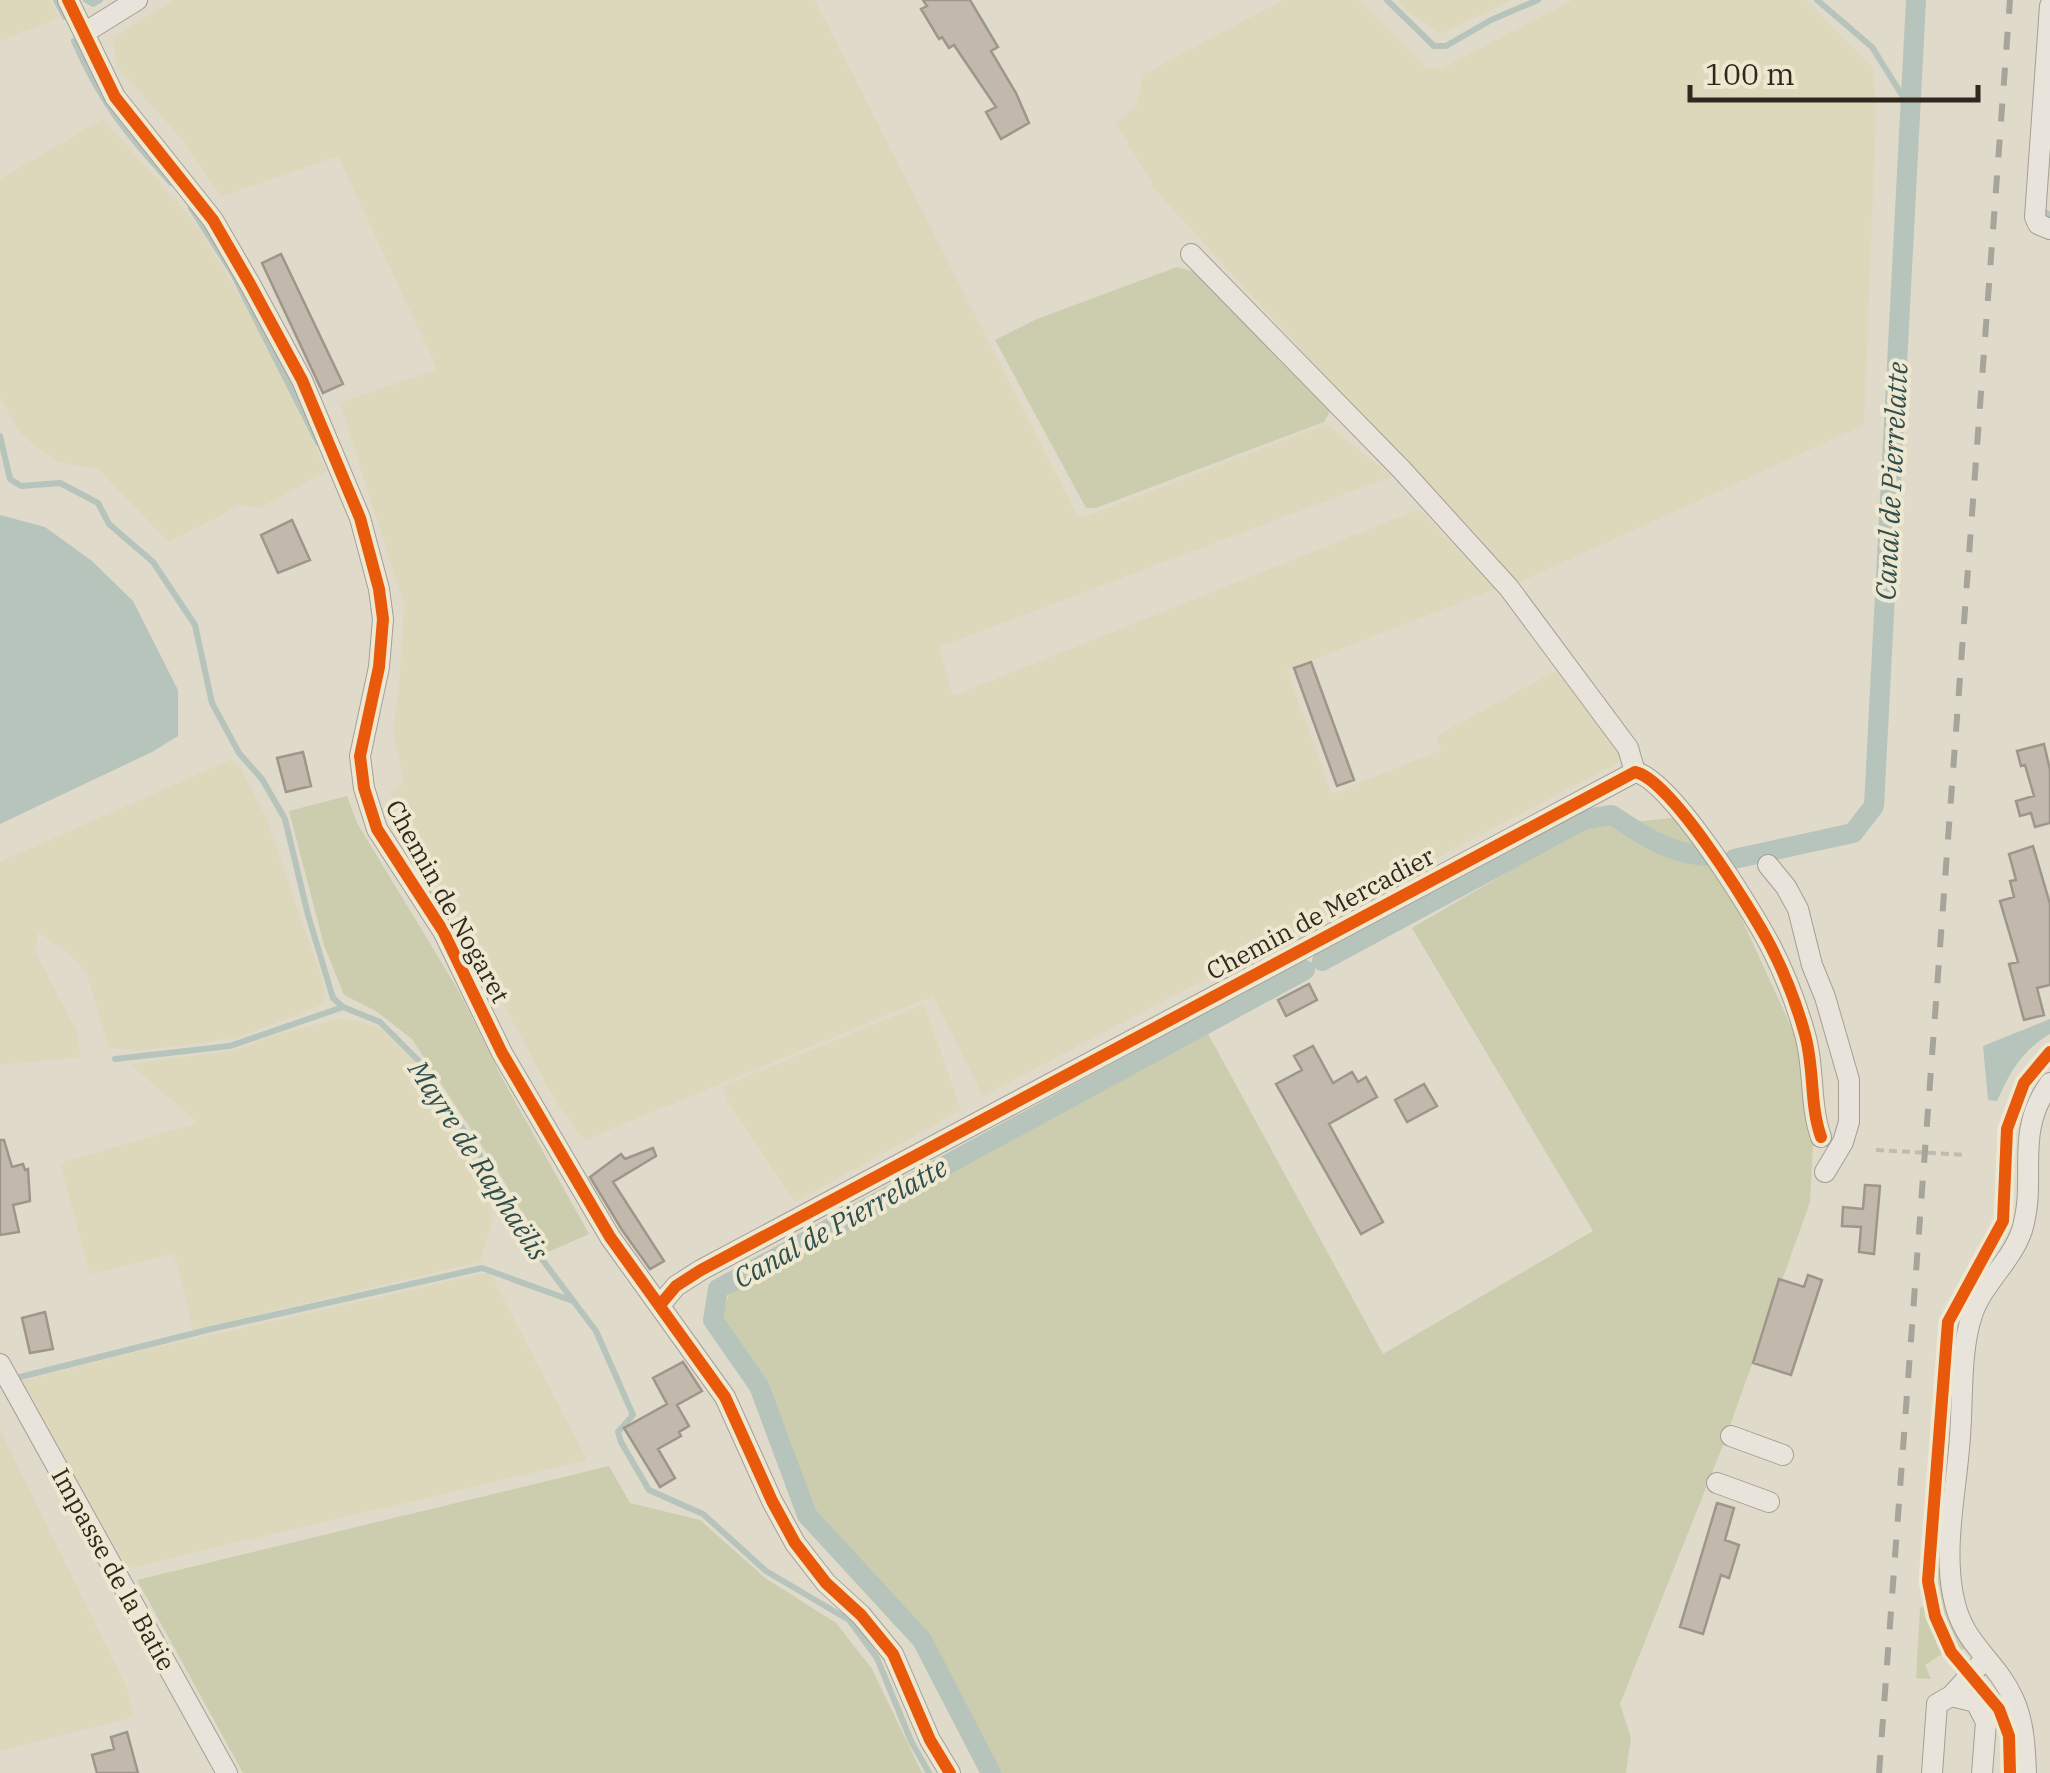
<svg xmlns="http://www.w3.org/2000/svg" width="2050" height="1773" viewBox="0 0 2050 1773" font-family="'IBM Plex Serif',serif">
<rect width="100%" height="100%" fill="#dfdaca"/>
<path fill="#ddd8bc" d="M0 0H50L59 18 0 41Z
M173 0H815L1079 519 1326 424 1392 476 939 647 953 696 1419 509 1495 589 1287 670 1332 794 1441 750 1436 736 1557 670 1623 752 1619 762 983 1096 933 996 585 1140 557 1104 391 793 403 782 393 731 399 689 404 605 340 403 437 369 338 156 221 197 180 137 117 67 113 38Z
M1283 0H1359L1426 67 1442 68 1573 0H1806L1873 68 1876 117 1864 425 1516 584 1157 192 1115 122 1136 106 1144 74Z
M1398 0H1512L1440 34 1407 10Z
M103 119 193 220 245 304 327 471 260 508 240 505 169 542 99 470 56 461 23 436 0 399V179Z
M232 759 240 767 266 817 323 982 324 1004 237 1038 140 1051 109 1048 86 972 63 949 38 932 35 951 78 1034 80 1057 0 1065V862Z
M924 1004 961 1110 795 1202 728 1103 723 1086Z
M344 1018 394 1031 421 1069 485 1182 493 1219 480 1262 193 1330 174 1254 90 1274 60 1163 198 1123 130 1064 235 1050 278 1034Z
M490 1272 587 1460 125 1569 20 1382 132 1353Z
M0 1430 128 1690 133 1717 0 1751Z"/>
<path fill="#cccdae" d="M1177 267 1196 272 1331 410 1324 422 1096 508H1086L995 340 1037 319Z
M347 796 357 823 457 988 502 1078 589 1234 546 1253 493 1163 412 1039 376 1011 344 995 324 945 289 811Z
M1678 817 1739 913 1799 1044 1813 1144 1810 1202 1723 1445 1620 1704 1631 1738 1626 1773H996L926 1633 816 1515 767 1380 720 1318 730 1292 1206 1030 1383 1354 1593 1231 1412 928 1583 828Z
M1981 1274 1985 1278 1973 1296 1942 1584 1950 1619 1966 1648 1961 1651 1949 1628 1938 1593 1937 1554 1952 1343 1965 1300Z
M609 1466 630 1503 700 1520 765 1578 836 1623 872 1669 922 1773H243L137 1580Z
M1928 1605 1937 1635 1954 1663 1950 1665 1942 1654 1925 1665 1931 1679 1916 1678 1920 1608Z"/>
<path fill="#b6c4bb" d="M0 515 45 527 92 561 133 601 178 690V736L152 752 0 824Z
M2050 1019V1034C2022 1050 2010 1072 1997 1101L1988 1100 1983 1046Z"/>
<g fill="none" stroke-linecap="round" stroke-linejoin="round">
<path stroke="#b6c4bb" stroke-width="6" d="M56 0 65 17
M86 0 93 4 100 0
M1387 0 1434 46H1446L1491 20 1538 0
M1817 0 1872 47 1910 108
M74 41C101 103 126 133 171 183
M191 208 233 274 318 443
M2041 209 2050 215
M0 436 10 479 21 486 60 483 98 503 109 524 153 562 195 625 212 703 239 753 262 779 285 819 308 915 333 998 343 1007 380 1022 420 1062 499 1185 538 1254 596 1331 633 1415 618 1432 621 1442 649 1490 703 1514 766 1571 849 1620 877 1658 911 1741 929 1773
M115 1059 230 1046 343 1007
M16 1378 211 1329 482 1268 570 1300"/>
<path stroke="#b6c4bb" stroke-width="20" d="M1734 859 1853 833 1874 806 1916 0
M1322 961 1585 819 1612 815C1642 835 1668 853 1705 856
M991 1773 922 1640 807 1515 759 1386 713 1320 718 1289 1305 970"/>
</g>
<path fill="#c2b9ac" stroke="#9e968a" stroke-width="2.5" d="M923 0H970L998 47 991 51 1016 93 1029 123 1001 139 986 112 996 107 954 45 949 48 942 37 939 39 921 9 927 6Z
M281 254 343 384 323 393 262 263Z
M292 520 310 560 278 573 261 535Z
M1311 662 1354 780 1337 786 1294 668Z
M2044 744 2050 770V823L2035 827 2031 813 2020 816 2016 801 2034 796 2025 765 2021 766 2017 751Z
M303 752 311 786 286 792 277 758Z
M2033 846 2050 904V985L2037 988 2044 1015 2024 1020 2009 964 2018 962 2000 901 2014 897 2010 881 2016 880 2009 854Z
M1309 984 1317 1000 1286 1016 1278 1000Z
M1313 1046 1333 1083 1352 1072 1358 1082 1366 1077 1377 1097 1329 1124 1383 1222 1361 1234 1276 1084 1302 1070 1294 1056Z
M1424 1084 1437 1106 1407 1122 1395 1100Z
M0 1140H4L12 1167 23 1164 25 1170 28 1169 30 1201 13 1205 19 1232 0 1235Z
M653 1148 656 1156 613 1182 664 1261 650 1269 622 1230 590 1177 621 1154 625 1159Z
M1865 1185 1880 1186 1874 1254 1859 1252 1861 1227 1842 1226 1843 1207 1863 1209Z
M1808 1275 1822 1280 1791 1375 1753 1363 1779 1279 1804 1287Z
M45 1312 53 1349 30 1353 22 1318Z
M683 1362 702 1391 677 1405 689 1426 679 1432 681 1436 658 1449 675 1478 660 1487 624 1428 667 1404 653 1378Z
M1717 1503 1734 1508 1725 1540 1739 1545 1729 1578 1721 1575 1703 1634 1680 1627Z
M127 1732 138 1773H97L92 1755 114 1749 111 1737Z"/>
<g fill="none" stroke-linecap="round" stroke-linejoin="round">
<defs>
<path id="minor" d="M68 0 115 97 213 220 250 284 302 380 360 518 379 589 383 619 379 667 360 756 364 788 377 829 443 931 502 1053 610 1237 725 1397 772 1501 795 1543 826 1583 861 1615 893 1654 930 1740 950 1773
M2050 6 2035 217 2038 224 2050 229
M84 33 137 0
M1191 254 1402 470 1509 588 1628 748 1635 772
M1768 865 1786 887 1798 909 1812 965 1825 997 1849 1080V1122L1843 1142 1825 1172
M660 1305 676 1286 701 1270 1635 772C1671 779 1751 909 1770 945 1784 972 1796 1003 1804 1031 1815 1066 1809 1103 1821 1137
M0 1364 227 1773
M1731 1436 1783 1455
M1717 1483 1769 1502
M1951 1696 1976 1702 1986 1722 1982 1773
M1932 1773 1937 1704 1951 1696 1985 1659
M2026 1773C2025 1748 2024 1721 2013 1698 1994 1657 1962 1645 1953 1595 1943 1544 1957 1487 1960 1436 1963 1398 1960 1351 1972 1315 1982 1284 2012 1261 2022 1230 2038 1176 2013 1135 2050 1083"/>
</defs>
<use href="#minor" stroke="#a49f94" stroke-width="22"/>
<path stroke="#c0bbb2" stroke-width="4" stroke-dasharray="8 5" stroke-linecap="butt" d="M1876 1150 1967 1155"/>
<use href="#minor" stroke="#e8e4db" stroke-width="20"/>
<path stroke="#a7a49b" stroke-width="6" stroke-dasharray="18 18" stroke-linecap="butt" d="M1879 1773 2010 0"/>
<defs>
<path id="cycleway" d="M68 0 115 97 213 220 250 284 302 380 360 518 379 589 383 619 379 667 360 756 364 788 377 829 443 931 502 1053 610 1237 725 1397 772 1501 795 1543 826 1583 861 1615 893 1654 930 1740 950 1773
M660 1305 676 1286 701 1270 1635 772C1671 779 1751 909 1770 945 1784 972 1796 1003 1804 1031 1815 1066 1809 1103 1821 1137
M2010 1773 2009 1736 1999 1709 1951 1652 1935 1616 1928 1581 1948 1322 2003 1221 2007 1129 2024 1083 2050 1052"/>
</defs>
<use href="#cycleway" stroke="#efe8d1" stroke-width="19"/>
<use href="#cycleway" stroke="#e8590c" stroke-width="12"/>
</g>
<g text-anchor="middle" dominant-baseline="central" stroke-width="8" stroke-linejoin="round" paint-order="stroke">
<g font-size="25" fill="#30281e" stroke="#efe8d1">
<text transform="translate(448 901) rotate(61)">Chemin de Nogaret</text>
<text transform="translate(1320 913) rotate(-28)">Chemin de Mercadier</text>
<text transform="translate(114 1569) rotate(61)">Impasse de la Batie</text>
</g>
<g font-size="28" font-style="italic" fill="#2f4e4e" stroke="#efe8d1">
<text transform="translate(1891 481) rotate(-87)">Canal de Pierrelatte</text>
<text transform="translate(479 1160) rotate(57)">Mayre de Raphaëlis</text>
<text transform="translate(840 1222) rotate(-29)">Canal de Pierrelatte</text>
</g>
</g>
<path d="M1690 85v15h288v-15" fill="none" stroke="#30281e" stroke-width="5"/>
<text x="1705" y="85" font-size="30" fill="#30281e" stroke="#efe8d1" stroke-width="8" paint-order="stroke">100 m</text>
</svg>
